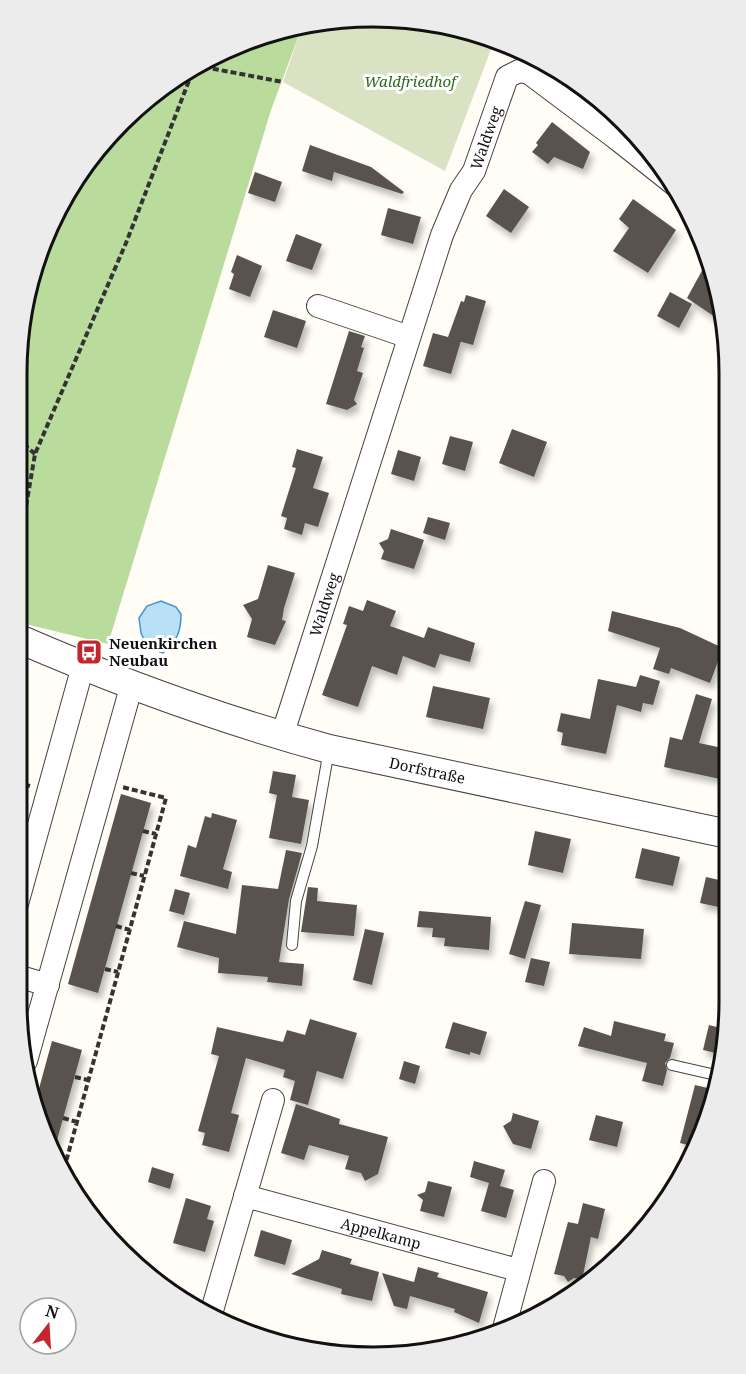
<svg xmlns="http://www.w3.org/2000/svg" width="746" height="1374" viewBox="0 0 746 1374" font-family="'Noto Serif',serif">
<defs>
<filter id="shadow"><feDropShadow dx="3.5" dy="6" stdDeviation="3" flood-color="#0004"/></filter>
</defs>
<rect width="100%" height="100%" fill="#fffdf5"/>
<path fill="#b9dc9c" d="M302 27 271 110 108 644 17 622V350L29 280 64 195 156 90 280 29Z"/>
<path fill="#d9e3c4" d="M419 20 493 44 445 171 283 82 302 27Z"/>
<path fill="#b9e0f7" stroke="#3f96cf" stroke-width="1.5" d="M161 601 176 607 181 614C181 632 177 641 163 653L148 648 141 633 139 618 147 606Z"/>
<path fill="#5a524d" filter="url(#shadow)" d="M552 122 590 152 583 169 554 157 548 164 532 152 538 145 536 143Z
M310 145 371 167 404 192 402 194 334 172 332 181 302 171Z
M255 172 282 182 275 202 248 193Z
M504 189 529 207 511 233 486 216Z
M633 199 676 230 648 273 613 251 629 228 619 219Z
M388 208 421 217 413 244 381 235Z
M296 234 322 244 312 270 286 261Z
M237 255 262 266 250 297 229 289 234 274 231 272Z
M710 256 722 308 715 317 687 298Z
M670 292 692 304 679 328 657 316Z
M466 295 486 301 473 345 458 341H461L451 374 423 366 433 333 448 337 461 301 464 302Z
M273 310 306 321 297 348 264 337Z
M349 331 365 336 361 347 364 348 357 371 363 373 354 400 357 404 347 410 326 404Z
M512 429 547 442 534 477 499 463Z
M450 436 473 442 465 471 442 464Z
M297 449 323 457 313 488 329 493 318 527 305 523 302 535 284 529 287 518 281 516 296 468 292 467Z
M398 450 421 457 414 481 391 474Z
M428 517 450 523 445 540 423 533Z
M391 529 424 540 414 569 381 559 384 551 379 543 388 539Z
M268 565 295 573 284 608 282 620 286 621 275 645 247 637 252 619 243 605 258 599Z
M367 600 396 611 390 626 424 638 428 627 475 643 470 662 440 654 435 668 403 656 397 675 372 666 358 707 322 695 347 625 343 624 349 606 363 611Z
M612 611 680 628 723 648 710 683 671 668 669 674 653 669 660 648 608 631Z
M640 675 660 681 653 705 643 703 641 712 617 705 606 754 561 745 563 733 557 731 561 713 590 719 598 679 636 687Z
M433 686 490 698 483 729 426 717Z
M696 694 712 699 699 743 727 749 720 779 664 767 670 737 682 740Z
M273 771 296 775 292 797 309 800 301 844 269 838 277 795 269 793Z
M121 794 151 803 98 993 68 984Z
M212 813 237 820 223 869 232 872 228 889 180 876 188 845 196 848 205 816 211 818Z
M535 831 571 839 563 873 528 865Z
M642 848 680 857 673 886 635 878Z
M286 850 302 853 289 899 279 962 304 964 302 986 267 982 268 977 218 973 219 958 177 947 184 921 236 934 242 885 278 889Z
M706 877 728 882V909L700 903Z
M308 887 318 888 317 901 357 905 354 936 301 932Z
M175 889 190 893 184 915 169 911Z
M525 901 541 905 525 959 509 954Z
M419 911 491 917 489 950 444 946 445 938 432 937 433 928 417 927Z
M572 923 644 929 641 959 569 954Z
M365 929 384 933 372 985 353 980Z
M531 958 550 962 544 986 525 982Z
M310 1019 357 1033 343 1079 317 1071 308 1105 290 1100 295 1081 283 1077 285 1070 246 1058 231 1113 239 1115 229 1152 202 1145 205 1133 198 1131 219 1056 211 1054 217 1027 283 1042 287 1030 305 1035Z
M614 1021 666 1034 664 1041 674 1043 670 1058 665 1063 667 1070 663 1086 642 1081 647 1063 578 1046 584 1027 611 1036Z
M453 1022 487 1032 480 1055 470 1052V1055L445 1048Z
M709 1025 728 1030 724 1055 703 1050Z
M52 1041 82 1050 54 1151 36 1116 34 1107Z
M404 1061 420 1066 415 1084 399 1079Z
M695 1085 716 1090V1097L695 1147 680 1143Z
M296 1104 340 1119 339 1124 388 1137 378 1174 365 1181 361 1173 345 1169 349 1156 309 1145 304 1160 281 1153Z
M513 1113 539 1121 531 1149 513 1144 503 1126 511 1121Z
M596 1115 623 1122 617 1147 589 1140Z
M474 1161 505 1170 500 1186 514 1190 506 1218 481 1211 489 1183 470 1177Z
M152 1167 174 1174 170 1189 148 1182Z
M428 1181 452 1187 444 1217 420 1211 423 1200 417 1195 425 1192Z
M186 1198 211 1206 207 1219 214 1221 205 1252 173 1243Z
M583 1203 605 1209 598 1239 591 1237 582 1280 574 1278 568 1282 564 1276 554 1274 568 1222 578 1224Z
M261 1230 292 1240 285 1265 254 1256Z
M322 1250 352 1259 350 1264 379 1272 372 1301 341 1294 342 1289 291 1274 319 1259Z
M418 1267 439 1273 437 1277 488 1292 479 1323 454 1312 455 1309 410 1296 407 1309 394 1306 382 1273 414 1282Z"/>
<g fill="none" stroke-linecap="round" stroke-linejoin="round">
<defs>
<path id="service" d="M292 945 296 901 312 846 329 750
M672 1065 720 1076"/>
<g id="minor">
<path d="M617 139 675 185"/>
<path d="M318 306 409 337"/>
<path id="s1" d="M282 736 442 235 461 190 474 171 507 77 519 71 529 73 617 139 625 124"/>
<path d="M17 904 83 666"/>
<path d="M17 976 48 985"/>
<path d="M26 1061 132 684"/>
<path id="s2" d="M245 1196 518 1270"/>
<path d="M211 1314 273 1100"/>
<path d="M503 1332 544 1181"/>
</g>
<g id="tertiary">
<path id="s3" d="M17 638C118 682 223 720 329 749L728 834"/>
</g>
</defs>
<use href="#service" stroke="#444" stroke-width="12"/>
<use href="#minor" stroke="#444" stroke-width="24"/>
<use href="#tertiary" stroke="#444" stroke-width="30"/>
<path stroke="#333" stroke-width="4" stroke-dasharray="6 3" stroke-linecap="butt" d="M204 67 283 82
M17 438 35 454
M17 559 35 454 126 243 192 73
M19 783 30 786
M143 831 156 834
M131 873 144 876
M116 926 130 930
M105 969 118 972
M75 1077 88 1080
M63 1118 77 1122
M64 1169 166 798 122 787"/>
<use href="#service" stroke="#fff" stroke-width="10"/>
<use href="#minor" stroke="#fff" stroke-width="22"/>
<use href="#tertiary" stroke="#fff" stroke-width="28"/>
</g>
<defs>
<symbol id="bus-square" viewBox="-11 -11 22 22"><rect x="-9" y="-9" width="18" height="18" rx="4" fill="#c4262e" stroke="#fff"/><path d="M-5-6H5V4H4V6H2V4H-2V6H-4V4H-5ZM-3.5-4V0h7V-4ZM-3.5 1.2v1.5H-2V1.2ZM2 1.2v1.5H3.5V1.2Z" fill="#fff"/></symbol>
</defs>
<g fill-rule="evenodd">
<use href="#bus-square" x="74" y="637" width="30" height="30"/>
</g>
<g text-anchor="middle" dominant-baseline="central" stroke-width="6" stroke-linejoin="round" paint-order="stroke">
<g font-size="15" font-style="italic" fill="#2f6b1f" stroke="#fff">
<text x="410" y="81">Waldfriedhof</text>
</g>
<g font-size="15" fill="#111" stroke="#fff">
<text stroke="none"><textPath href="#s1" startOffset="633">Waldweg</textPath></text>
<text stroke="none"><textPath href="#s1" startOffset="138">Waldweg</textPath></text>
<text stroke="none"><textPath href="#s3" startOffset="432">Dorfstraße</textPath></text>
<text stroke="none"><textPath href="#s2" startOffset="141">Appelkamp</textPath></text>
</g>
<g font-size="15" font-weight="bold" fill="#111" stroke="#fff" text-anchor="start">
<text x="109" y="643">Neuenkirchen<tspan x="109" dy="17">Neubau</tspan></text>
</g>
</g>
<path d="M0 0H746V1374H0ZM373 27H373A346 346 0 0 1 719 373V1001A346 346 0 0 1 373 1347H373A346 346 0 0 1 27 1001V373A346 346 0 0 1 373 27Z" fill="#ececec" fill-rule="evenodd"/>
<path fill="none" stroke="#111" stroke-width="3" d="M373 27H373A346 346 0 0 1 719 373V1001A346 346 0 0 1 373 1347H373A346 346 0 0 1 27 1001V373A346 346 0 0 1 373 27Z"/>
<g transform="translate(48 1326) rotate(17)"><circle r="28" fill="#ffffff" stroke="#a0a0a0" stroke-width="1.5"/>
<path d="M0-4.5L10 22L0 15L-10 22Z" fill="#c4262e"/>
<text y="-9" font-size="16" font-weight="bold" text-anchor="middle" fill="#111111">N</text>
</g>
</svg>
